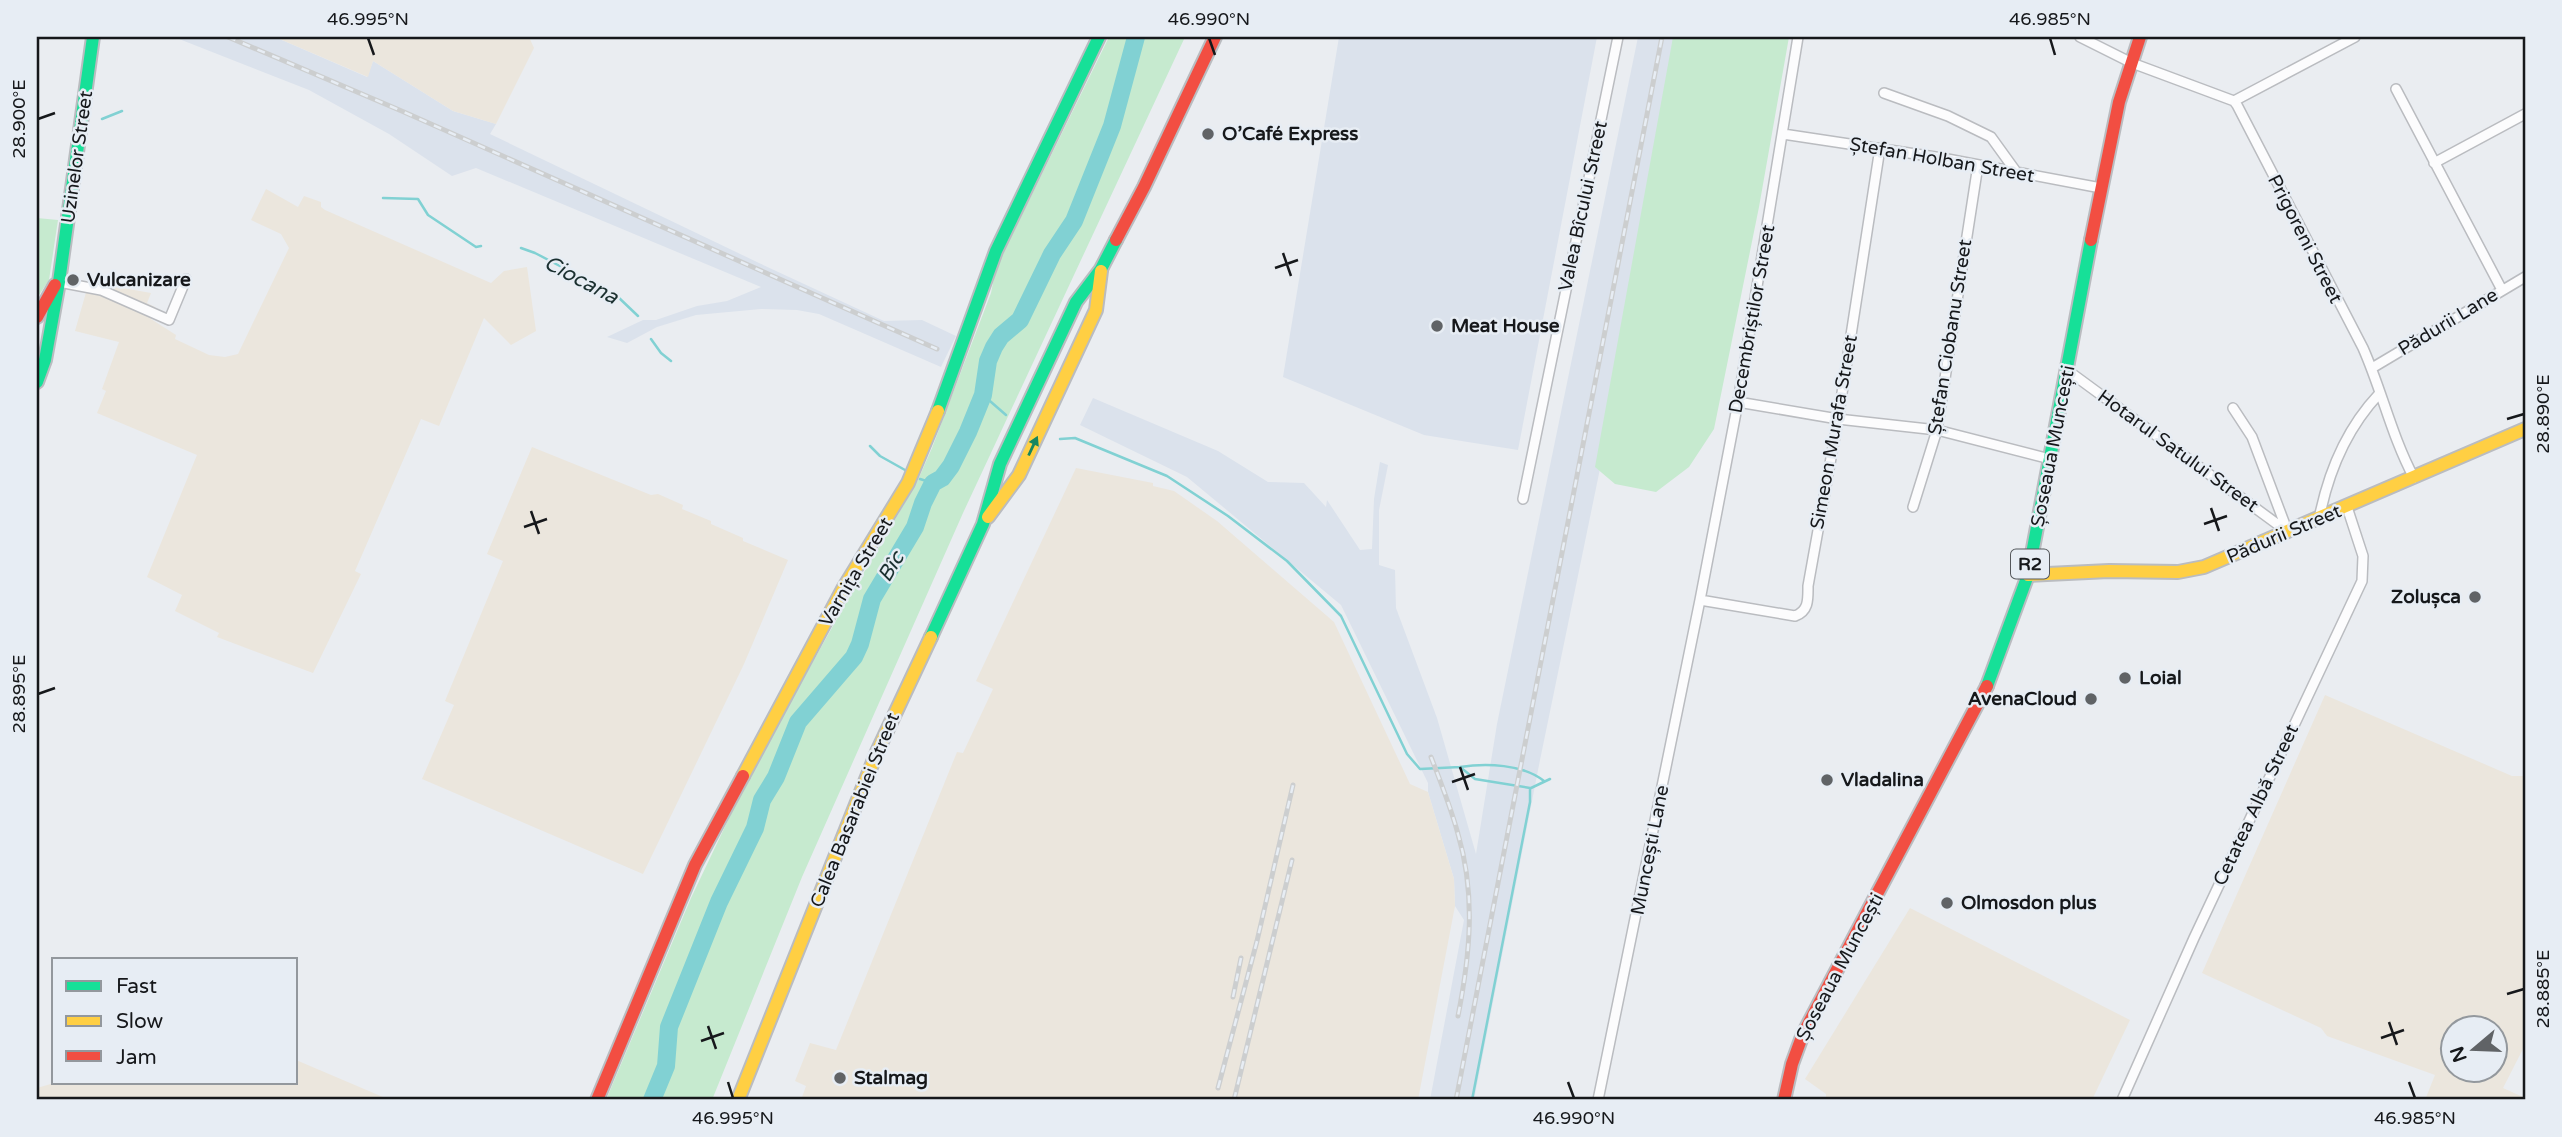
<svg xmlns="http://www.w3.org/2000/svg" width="2562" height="1137" viewBox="0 0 2562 1137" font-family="'Varela Round',sans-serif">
<rect width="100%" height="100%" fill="#eaedf1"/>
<path fill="#dbe2ec" d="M174 37H275L367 77 373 61 453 111 496 124 490 134 759 263 884 321 922 320 956 336 941 367 819 314 797 310 761 309 696 315 657 327 627 343 607 337 643 320H656L697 306 727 301 761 287 476 168 452 176 389 134 309 90Z
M1339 37H1597L1518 450 1424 435 1283 377Z
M1638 37H1683L1651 221 1539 765 1474 1100H1430L1464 920 1455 906 1454 879 1428 792V783L1341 605 1187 477 1080 425 1093 398 1218 451 1268 482 1304 483 1326 507 1327 500 1360 550 1372 549 1374 499 1380 462 1388 465 1379 510V565L1395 570 1396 608 1437 718 1476 854 1497 724Z"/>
<path fill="#ebe6dd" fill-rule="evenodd" d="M275 37H529L534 48 496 124 453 111 373 61 368 77Z
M266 189 298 207 304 196 321 202V207L325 210 491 283 504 271 527 267 536 331 511 345 484 318 439 426 421 419 355 571 361 574 313 673 217 637 219 633 175 611 182 595 147 577 197 455 97 413 106 391 102 389 119 342 75 331 89 282 151 293 147 303 155 307 151 319 176 335 175 339 209 355 225 357 238 354 289 248 281 234 251 220Z
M532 447 651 495 658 494 683 505 682 509 711 521V524L743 538V541L788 560 744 664 643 874 422 779 454 705 445 701 503 561 487 554Z
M1076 468 1153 483V486L1174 491 1217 521 1334 622 1410 784 1428 792 1454 879 1455 906 1418 1100H801L806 1086 795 1081 810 1043 836 1050 957 752 963 753 993 689 976 681Z
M2325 695 2512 776H2525V1045L2503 1088 2523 1097 2521 1100H2425L2435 1075 2327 1036 2321 1028 2202 973ZM2454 1028H2496V1070H2454Z
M1910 908 2130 1020 2092 1100H1826V1094L1805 1079Z
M296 1060 390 1100H37V1088L54 1083H296Z"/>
<path fill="#c6eacf" d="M1109 37H1185L963 513 802 877 712 1100H606L691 898 751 772 843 608 917 482 932 448 991 293 996 268Z
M1673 37H1789L1759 207 1714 429 1689 467 1656 492 1615 484 1595 467Z
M37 218 58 220 49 280 37 298Z"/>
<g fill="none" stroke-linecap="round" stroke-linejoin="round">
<path stroke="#81d1d3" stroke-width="2.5" d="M102 119 122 111
M383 198 418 199 428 215 476 247 481 246
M521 248 535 253 617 296 638 316
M651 339 661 353 671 361
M983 395 1006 415
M1060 439 1075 438 1167 476 1228 516 1287 561 1341 616 1407 754 1420 769 1460 767 1475 779 1530 788V802L1472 1100
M870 446 880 456 905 470
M920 479 933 483
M1460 767C1486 763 1523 764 1544 781
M1531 788 1550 779"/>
<path stroke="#81d1d3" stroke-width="18" d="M652 1100 666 1066 669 1027 719 902 755 828 762 800 776 777 798 722 854 657 860 644 872 599 915 527 923 503 933 483 942 478 951 466 968 432 983 395 988 361 994 347 1001 336 1020 320 1052 254 1074 221 1112 126 1136 37"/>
<defs>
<path id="street" d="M2080 37 2132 63 2234 101 2237 105 2363 348C2382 391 2392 437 2414 478
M2396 89 2502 290
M1884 93 1948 116 1991 137 2017 173
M2234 101 2355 37
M1783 134 1942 158 2101 188
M2434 163 2525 114
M59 282 101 290 169 320 186 279
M2372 368 2525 277
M2067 370 2288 532
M1738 402 1838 419 1937 430 2050 459
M2233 408 2252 437 2287 530
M1523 499 1618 37
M1913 507 1937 430 1978 165
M2319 519C2328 473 2347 428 2379 394
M1700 600 1795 616C1809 611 1808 599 1808 586L1838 419 1880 148
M1598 1100 1700 600 1738 402 1798 37
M2122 1100 2194 938 2362 581 2363 556 2347 507"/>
<path id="fast" d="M37 382 45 360 59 282 93 37
M938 411 996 251 1099 37
M931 637 983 524 1000 464 1076 302 1101 269 1116 240
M1987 686 2028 575 2091 240"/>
<path id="slow" d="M988 517 1019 475 1096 310 1101 271
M2028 575 2109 571 2178 572 2204 567 2525 429
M743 776 843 589 908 483 938 411
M738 1100 877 752 931 637"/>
<path id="jam" d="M1116 240 1144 187 1215 37
M2091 240 2119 102 2140 37
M37 317 55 285
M597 1100 695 865 743 776
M1784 1100 1792 1064 1803 1034 1987 686"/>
</defs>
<use href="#street" stroke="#babcc0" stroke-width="12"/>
<use href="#fast" stroke="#babcc0" stroke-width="16"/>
<use href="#slow" stroke="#babcc0" stroke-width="16"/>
<use href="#jam" stroke="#babcc0" stroke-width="16"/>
<use href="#street" stroke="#fcfcfd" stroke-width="9"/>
<use href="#fast" stroke="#16e098" stroke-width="12"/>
<use href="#slow" stroke="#ffcf43" stroke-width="12"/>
<use href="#jam" stroke="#f24e42" stroke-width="12"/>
<defs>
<path id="rail" d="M228 37 404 112 937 349
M1431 757C1441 783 1451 808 1458 834 1476 895 1470 955 1458 1016
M1233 997 1241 958
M1218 1088 1257 941 1293 785
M1234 1100 1292 860
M1456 1100 1662 37"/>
</defs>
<use href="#rail" stroke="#cccecf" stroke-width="5"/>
<use href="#rail" stroke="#e7edf4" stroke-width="2.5" stroke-dasharray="8" stroke-linecap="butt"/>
</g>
<defs><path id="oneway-solid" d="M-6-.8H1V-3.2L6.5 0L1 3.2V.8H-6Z" transform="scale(1.75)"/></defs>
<use fill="#168660" href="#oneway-solid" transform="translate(1033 446) rotate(-65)"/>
<path fill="none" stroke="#16181b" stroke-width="2.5" d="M368 38 374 55M1209 38 1215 55M2050 38 2055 55M38 119 55 113M1283 253 1291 276M1275 268 1298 260M2507 419 2524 414M2211 508 2219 531M531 511 539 534M2204 524 2227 516M524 527 547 519M38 694 55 688M1460 767 1468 790M1452 782 1475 774M2507 994 2524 989M2389 1022 2397 1045M708 1026 716 1049M2381 1038 2404 1030M701 1041 724 1033M728 1082 733 1098M1568 1082 1574 1098M2409 1082 2415 1098"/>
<g fill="#606366" stroke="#e7edf4" stroke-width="2.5">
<circle cx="1208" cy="134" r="7"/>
<circle cx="73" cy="280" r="7"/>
<circle cx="1437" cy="326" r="7"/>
<circle cx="2475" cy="597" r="7"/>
<circle cx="2125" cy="678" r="7"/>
<circle cx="2091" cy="699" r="7"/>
<circle cx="1827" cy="780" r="7"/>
<circle cx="1947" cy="903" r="7"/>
<circle cx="840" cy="1078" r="7"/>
</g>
<g text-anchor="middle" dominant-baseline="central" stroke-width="5" stroke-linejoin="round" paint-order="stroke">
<rect fill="#e7edf4" stroke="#55585c" stroke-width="2" x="2011" y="549.5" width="38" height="29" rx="5"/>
<g font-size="18" font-weight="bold" fill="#16181b">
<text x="2030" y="564">R2</text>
</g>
<g font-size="19" font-weight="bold" fill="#16181b" stroke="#e7edf4" text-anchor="start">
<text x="1222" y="134">O’Café Express</text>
<text x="87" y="280">Vulcanizare</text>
<text x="1451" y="326">Meat House</text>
<text x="2461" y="597" text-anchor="end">Zolușca</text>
<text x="2139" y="678">Loial</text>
<text x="2077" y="699" text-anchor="end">AvenaCloud</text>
<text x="1841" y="780">Vladalina</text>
<text x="1961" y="903">Olmosdon plus</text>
<text x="854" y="1078">Stalmag</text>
</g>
<g font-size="19" fill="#16181b" stroke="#e7edf4">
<text transform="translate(77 157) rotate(-82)">Uzinelor Street</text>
<text transform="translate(1942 160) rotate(10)">Ștefan Holban Street</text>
<text transform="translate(1583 206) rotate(-78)">Valea Bîcului Street</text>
<text transform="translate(2305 239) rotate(63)">Prigoreni Street</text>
<text transform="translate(1752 319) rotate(-80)">Decembriștilor Street</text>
<text transform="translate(2448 322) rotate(-31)">Pădurii Lane</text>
<text transform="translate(1950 337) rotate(-81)">Ștefan Ciobanu Street</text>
<text transform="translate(1834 432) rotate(-80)">Simeon Murafa Street</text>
<text transform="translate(2053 446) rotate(-79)">Șoseaua Muncești</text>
<text transform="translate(2178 451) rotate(36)">Hotarul Satului Street</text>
<text transform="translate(2284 534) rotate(-23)">Pădurii Street</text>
<text transform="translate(856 572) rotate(-59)">Varnița Street</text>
<text transform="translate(2256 805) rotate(-65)">Cetatea Albă Street</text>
<text transform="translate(855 810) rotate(-68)">Calea Basarabiei Street</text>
<text transform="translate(1650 850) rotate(-79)">Muncești Lane</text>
<text transform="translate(1840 967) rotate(-62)">Șoseaua Muncești</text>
</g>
<g font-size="21" font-style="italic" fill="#1b3030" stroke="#e7edf4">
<text transform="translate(581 280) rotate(28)">Ciocana</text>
<text transform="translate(891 567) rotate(-59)">Bîc</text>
</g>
</g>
<rect width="2562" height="1137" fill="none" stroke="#e7edf4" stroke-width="77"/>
<rect x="52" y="958" width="245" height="126" fill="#e7edf4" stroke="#93989d" stroke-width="2"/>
<rect x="66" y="981" width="35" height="10" fill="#16e098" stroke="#93989d" stroke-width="2"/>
<text x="116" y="993" font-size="21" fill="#16181b">Fast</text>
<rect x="66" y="1016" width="35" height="10" fill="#ffcf43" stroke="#93989d" stroke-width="2"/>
<text x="116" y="1028" font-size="21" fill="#16181b">Slow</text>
<rect x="66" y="1051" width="35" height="10" fill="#f24e42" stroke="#93989d" stroke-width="2"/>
<text x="116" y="1064" font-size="21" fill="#16181b">Jam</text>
<g transform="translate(2474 1049) rotate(251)"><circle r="33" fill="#e7edf4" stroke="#93989d" stroke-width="2"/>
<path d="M0-5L12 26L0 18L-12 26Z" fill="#606366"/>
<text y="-10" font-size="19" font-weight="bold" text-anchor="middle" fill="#16181b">N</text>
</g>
<rect x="38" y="38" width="2486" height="1060" fill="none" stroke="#16181b" stroke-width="2.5"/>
<g font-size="18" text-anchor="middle" fill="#16181b">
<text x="368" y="25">46.995°N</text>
<text x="1209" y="25">46.990°N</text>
<text x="2050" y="25">46.985°N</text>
<text transform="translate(19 119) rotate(-90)" y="6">28.900°E</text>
<text transform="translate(2543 414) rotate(-90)" y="6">28.890°E</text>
<text transform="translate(19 694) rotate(-90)" y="6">28.895°E</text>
<text transform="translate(2543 989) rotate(-90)" y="6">28.885°E</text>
<text x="733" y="1124">46.995°N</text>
<text x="1574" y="1124">46.990°N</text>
<text x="2415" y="1124">46.985°N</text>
</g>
</svg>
